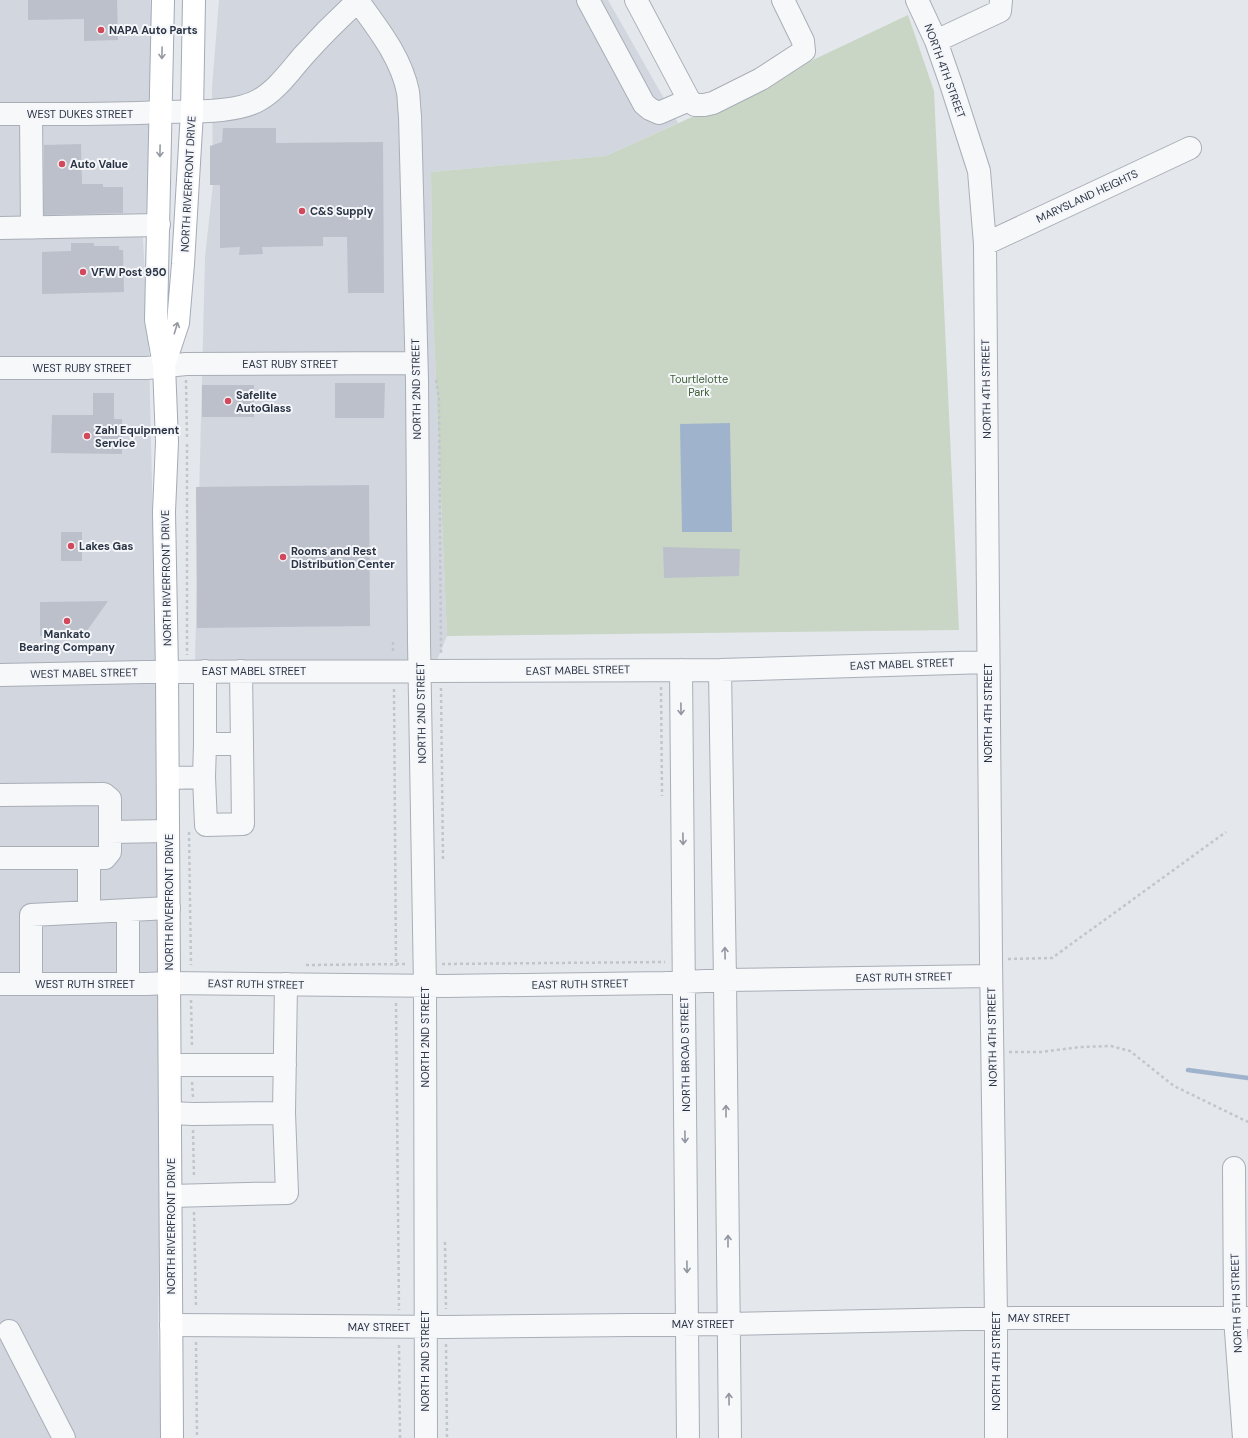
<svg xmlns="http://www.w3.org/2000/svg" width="1248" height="1438" viewBox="0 0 1248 1438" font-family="'DM Sans',sans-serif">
<rect width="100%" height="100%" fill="#e4e7ec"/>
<path fill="#d2d6de" d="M0 0H150L158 105 143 238 149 355 159 782 162 1000 158 1326 161 1438H0Z
M219 0H608L678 123 606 156 431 172 433 311 447 636 434 667 195 661 205 257 213 184 212 88Z"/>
<path fill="#c9d6c5" d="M908 15 934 91 959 630 447 636 433 311 431 172 606 156 694 116Z"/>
<path fill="#9fb4cc" d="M730 423 732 532H682L680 424Z"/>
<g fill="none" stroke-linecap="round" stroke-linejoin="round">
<path stroke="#9fb4cc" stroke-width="4.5" d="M1188 1070 1248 1078"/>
</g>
<path fill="#bbc0ca" d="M28 0H117L118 40 84 41V19L28 20Z
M223 128H276V143L383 142 384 293H348L347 237H323V246L262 247 263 254 239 255 240 247 220 248V185H210V146L222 142Z
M81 144 82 184H103V187H123V213L44 215V145Z
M71 243H94V246H119V250H123L124 292 42 294V252L71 251Z
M335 383H385L384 418H335Z
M202 385H254V417H202Z
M93 393H114V419H122V454L51 453 52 415H93Z
M369 485 370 626 197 628 196 487Z
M61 532H82V561H61Z
M663 547 740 549 739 576 664 578Z
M108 601 84 635 40 636V602Z"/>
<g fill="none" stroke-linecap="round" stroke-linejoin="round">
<defs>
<path id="minor" d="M588 0 644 104 650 109 659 113 689 100
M636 0 689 100 695 105H704L713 103 761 79 804 51 803 41 783 0
M917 0 936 41 951 84 979 171 985 244 991 959 996 1318V1438
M358 1C378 29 401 57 408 92 409 100 409 108 410 116L417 380 419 642 425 986 426 1438
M936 41 1000 11 1001 0
M0 114C53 114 107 115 160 112 188 111 235 114 259 100 277 90 290 71 304 55 321 36 340 17 359 0
M31 114 32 228
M0 228 159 225
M985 244 1190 148
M0 368H147L186 364 416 363
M681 670 688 1438
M720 670 725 980 730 1438
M241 671 242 744
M0 675 145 672 720 670 988 662
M205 744V671
M168 778 204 777 205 744H242L243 824 206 825 204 777
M0 795 104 794 110 799V852L105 858H0
M110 832 168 831
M89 858V912
M128 910V984
M0 984H146L169 983 444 986 665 983 725 980 991 976
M31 984V915L169 908
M170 1065H285
M170 1113 193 1114 284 1113 287 1193 171 1196
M284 1113 286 984
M1234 1168 1235 1318 1244 1438
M171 1325 446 1327 728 1324 1013 1318H1248
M9 1331 64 1438"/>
<path id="major" d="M163 0 156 320 164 365 167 442 164 512 167 672 172 1438
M165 362 178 323 183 264 192 112 194 0"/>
</defs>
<use href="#minor" stroke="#a9aeb7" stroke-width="24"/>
<use href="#major" stroke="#a3abb8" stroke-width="24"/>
<path stroke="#c2c5cb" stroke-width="2.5" stroke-dasharray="3 3" stroke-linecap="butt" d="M186 380 187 437
M436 380 439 399 441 653
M187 444V655
M393 642V654
M661 687 662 796
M441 688 443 861
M394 689 396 966
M189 832 191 965
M1008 959 1052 958 1226 832
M442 964 665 962
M306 965 407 964
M191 1000 192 1047
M396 1003 399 1310
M1009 1052H1041L1080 1047 1111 1046 1130 1051 1174 1086 1248 1122
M192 1082 193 1097
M193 1130 194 1177
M194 1212 196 1307
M445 1242 446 1309
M196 1342 197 1438
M446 1344 447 1438
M399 1345 400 1438"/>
<use href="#minor" stroke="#f7f8fa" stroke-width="22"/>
<use href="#major" stroke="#fff" stroke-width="22"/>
</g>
<defs><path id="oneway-shaft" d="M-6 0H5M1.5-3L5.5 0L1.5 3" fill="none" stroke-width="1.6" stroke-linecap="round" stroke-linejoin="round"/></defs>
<g stroke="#959aa2">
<use href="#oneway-shaft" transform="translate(162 53) rotate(91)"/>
<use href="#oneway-shaft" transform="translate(160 151) rotate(91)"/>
<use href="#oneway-shaft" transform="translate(176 328) rotate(-73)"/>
</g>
<g stroke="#9196a0">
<use href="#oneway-shaft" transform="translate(681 709) rotate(89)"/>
<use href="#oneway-shaft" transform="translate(683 839) rotate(89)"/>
<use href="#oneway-shaft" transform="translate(725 953) rotate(-91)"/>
<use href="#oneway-shaft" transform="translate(726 1111) rotate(-90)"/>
<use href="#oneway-shaft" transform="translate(685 1137) rotate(89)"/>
<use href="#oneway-shaft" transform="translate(728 1241) rotate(-90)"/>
<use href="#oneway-shaft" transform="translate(687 1267) rotate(89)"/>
<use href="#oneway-shaft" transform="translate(729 1399) rotate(-91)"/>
</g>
<g fill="#d1495b" stroke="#f4f6f9" stroke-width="1.5">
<circle cx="101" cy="30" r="4"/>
<circle cx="62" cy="164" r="4"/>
<circle cx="302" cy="211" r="4"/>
<circle cx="83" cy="272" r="4"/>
<circle cx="228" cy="401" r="4"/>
<circle cx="87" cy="436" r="4"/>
<circle cx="71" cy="546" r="4"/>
<circle cx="283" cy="557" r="4"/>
<circle cx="67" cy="621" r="4"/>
</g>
<g text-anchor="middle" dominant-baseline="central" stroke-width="4" stroke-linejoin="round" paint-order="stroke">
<g font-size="11" font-weight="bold" fill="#2b3445" stroke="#f4f6f9" text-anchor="start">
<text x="109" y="30">NAPA Auto Parts</text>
<text x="70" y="164">Auto Value</text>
<text x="310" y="211">C&amp;S Supply</text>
<text x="91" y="272">VFW Post 950</text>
<text x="236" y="395">Safelite<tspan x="236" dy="13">AutoGlass</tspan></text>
<text x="95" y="430">Zahl Equipment<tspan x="95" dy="13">Service</tspan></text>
<text x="79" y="546">Lakes Gas</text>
<text x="291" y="551">Rooms and Rest<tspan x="291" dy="13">Distribution Center</tspan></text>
<text x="67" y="634" text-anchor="middle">Mankato<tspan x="67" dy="13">Bearing Company</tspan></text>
</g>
<g font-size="11" fill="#2b3445" stroke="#f4f6f9">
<text transform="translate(945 71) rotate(70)">NORTH 4TH STREET</text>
<text x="80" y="114">WEST DUKES STREET</text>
<text transform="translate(188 184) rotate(-87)">NORTH RIVERFRONT DRIVE</text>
<text transform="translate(1087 196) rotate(-25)">MARYSLAND HEIGHTS</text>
<text x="290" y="364">EAST RUBY STREET</text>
<text x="82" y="368">WEST RUBY STREET</text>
<text transform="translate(416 389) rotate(-91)">NORTH 2ND STREET</text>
<text transform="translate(986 389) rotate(-91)">NORTH 4TH STREET</text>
<text transform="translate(166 578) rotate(-91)">NORTH RIVERFRONT DRIVE</text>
<text transform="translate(902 664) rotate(-2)">EAST MABEL STREET</text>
<text transform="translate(578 670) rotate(-1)">EAST MABEL STREET</text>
<text x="254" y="671">EAST MABEL STREET</text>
<text transform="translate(84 673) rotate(-1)">WEST MABEL STREET</text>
<text transform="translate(421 713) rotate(-91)">NORTH 2ND STREET</text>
<text transform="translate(988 713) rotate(-90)">NORTH 4TH STREET</text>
<text transform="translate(169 902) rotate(-90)">NORTH RIVERFRONT DRIVE</text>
<text transform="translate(904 977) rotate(-1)">EAST RUTH STREET</text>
<text x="85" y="984">WEST RUTH STREET</text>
<text transform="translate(256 984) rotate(1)">EAST RUTH STREET</text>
<text transform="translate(580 984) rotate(-1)">EAST RUTH STREET</text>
<text transform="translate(425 1037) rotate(-90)">NORTH 2ND STREET</text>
<text transform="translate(992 1037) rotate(-91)">NORTH 4TH STREET</text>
<text transform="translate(685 1054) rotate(-91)">NORTH BROAD STREET</text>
<text transform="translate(171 1226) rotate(-90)">NORTH RIVERFRONT DRIVE</text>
<text transform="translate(1236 1303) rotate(-92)">NORTH 5TH STREET</text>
<text x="1039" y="1318">MAY STREET</text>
<text x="703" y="1324">MAY STREET</text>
<text x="379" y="1327">MAY STREET</text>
<text transform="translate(425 1361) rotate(-90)">NORTH 2ND STREET</text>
<text transform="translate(996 1361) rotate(-90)">NORTH 4TH STREET</text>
</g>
<g font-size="11" fill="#3f6138" stroke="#f4f6f9">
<text x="699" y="379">Tourtlelotte<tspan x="699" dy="13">Park</tspan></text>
</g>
</g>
</svg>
